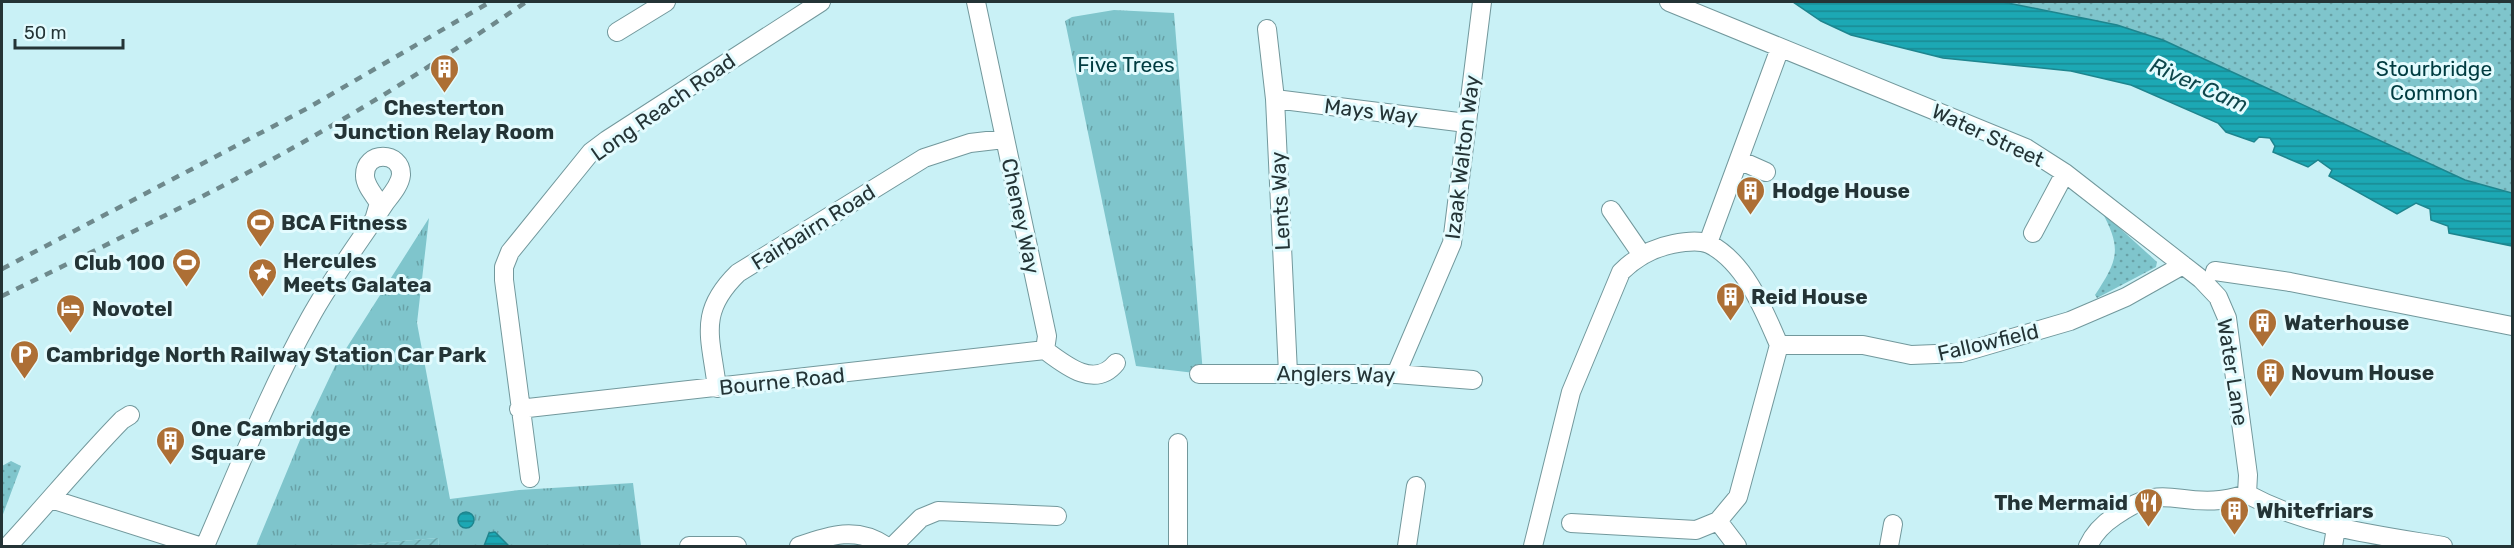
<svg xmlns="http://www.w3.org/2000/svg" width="2514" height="548" viewBox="0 0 2514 548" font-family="Rubik,sans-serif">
<defs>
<pattern id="grass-dots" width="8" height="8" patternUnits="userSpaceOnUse" patternTransform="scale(1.5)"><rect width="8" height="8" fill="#7fc5cc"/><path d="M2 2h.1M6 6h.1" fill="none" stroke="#68a1a6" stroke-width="1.8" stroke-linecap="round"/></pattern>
<pattern id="park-tufts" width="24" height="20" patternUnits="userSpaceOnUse" patternTransform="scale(1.5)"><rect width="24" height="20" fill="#7fc5cc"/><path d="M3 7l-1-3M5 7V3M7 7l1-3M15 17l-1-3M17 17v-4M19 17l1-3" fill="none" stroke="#68a1a6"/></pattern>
<pattern id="garden-furrows" width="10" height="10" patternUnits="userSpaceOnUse" patternTransform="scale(1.5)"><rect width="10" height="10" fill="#7fc5cc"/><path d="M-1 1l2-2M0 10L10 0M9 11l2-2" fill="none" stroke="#68a1a6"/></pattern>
<pattern id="water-rules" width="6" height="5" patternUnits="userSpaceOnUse" patternTransform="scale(1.5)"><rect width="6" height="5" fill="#1ca8b4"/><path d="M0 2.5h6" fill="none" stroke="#198a93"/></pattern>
</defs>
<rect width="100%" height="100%" fill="#c9f1f6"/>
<path fill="url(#grass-dots)" d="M2003 2H2512V193L2465 180 2163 40 2117 25Z
M2102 212 2157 262 2156 267 2097 298 2095 295C2118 260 2122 249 2102 212Z
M11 461 21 466 2 517V466Z"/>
<path fill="url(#park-tufts)" d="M1114 10 1174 13 1203 374 1136 366 1065 21 1072 17Z
M429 218 417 323 450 499 519 490 633 483 641 546H439L438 538 341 546H256L300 440 335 366Z"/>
<path fill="url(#garden-furrows)" d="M438 538 439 546H341Z"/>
<path fill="url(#water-rules)" stroke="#1e858e" stroke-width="1.5" d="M1793 2H2003L2117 25 2163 40 2465 180 2512 193V246L2449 233 2448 226 2431 220 2430 209 2416 203 2397 214 2329 176 2332 170 2318 160 2308 167 2273 152 2275 146 2270 138 2259 137 2254 142 2226 132 2218 123 2131 85 2071 71 1943 58 1851 35 1821 21Z
M458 520a8 8 0 1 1 16 0a8 8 0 1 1-16 0Z
M495 532 509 546H484L489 533Z"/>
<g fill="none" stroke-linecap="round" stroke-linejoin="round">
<defs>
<path id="minor" d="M976 2 1047 336 1045 350
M1669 2 2026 148 2065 173 2201 279 2218 297 2227 318 2248 475 2247 494
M1267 29 1275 99 1288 373
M617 32 666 2
M1275 99 1466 123
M1739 160 1766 172
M1611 210 1642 255
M2033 233 2065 173
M1708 243 1780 48
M2215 271 2290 282 2512 326
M1779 345H1863L1911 355 1961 353 2070 321 2126 297 2183 265
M1045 350C1066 366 1095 389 1116 363
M1199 374H1396L1473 380
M1396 374 1452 243 1482 2
M717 388C711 337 697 313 738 273L924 158 970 143 1004 139
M519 409 1045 350
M530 478 504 280V267L510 252 591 152 607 140 821 2
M2247 494C2308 527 2376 535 2443 546
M51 499 199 546
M1718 521 1737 546
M8 546C46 505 82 461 122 420L130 415
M205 546C238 470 269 391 310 318 332 278 360 241 385 203 391 195 400 185 401 175 402 151 364 150 365 176 365 185 374 195 379 203L374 220
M689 546H737
M799 546C830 535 857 526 886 546
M893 546 921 518 938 511 1057 516
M1178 546V443
M1407 546 1416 486
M1533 546 1571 392 1621 272C1636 257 1652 248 1673 244 1683 242 1700 240 1709 244 1745 262 1764 310 1779 345L1738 497 1718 521 1696 530 1571 523
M1889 546 1893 524
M2088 546C2094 533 2103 524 2115 516 2164 482 2172 505 2220 500 2229 499 2239 496 2247 494
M2333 546 2336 528"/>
</defs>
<use href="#minor" stroke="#72989c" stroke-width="20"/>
<use href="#minor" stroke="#fff" stroke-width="18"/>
<path stroke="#6e898c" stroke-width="4.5" stroke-dasharray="8 8" stroke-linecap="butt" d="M2 269 306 109 490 2
M2 296C114 241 229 186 338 122 402 85 464 44 526 2"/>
</g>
<defs>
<symbol id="building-pin" viewBox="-11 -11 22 30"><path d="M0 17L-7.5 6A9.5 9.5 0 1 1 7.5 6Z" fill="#ad6f35" stroke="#e3fbfe"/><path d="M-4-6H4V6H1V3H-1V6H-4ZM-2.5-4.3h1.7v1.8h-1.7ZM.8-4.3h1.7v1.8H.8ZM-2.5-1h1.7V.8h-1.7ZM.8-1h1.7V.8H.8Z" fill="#fff"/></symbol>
<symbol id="stadium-pin" viewBox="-11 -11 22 30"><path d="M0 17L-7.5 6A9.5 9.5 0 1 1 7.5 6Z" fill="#ad6f35" stroke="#e3fbfe"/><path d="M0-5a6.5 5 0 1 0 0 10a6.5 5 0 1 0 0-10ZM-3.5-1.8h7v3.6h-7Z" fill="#fff"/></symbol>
<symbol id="sight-pin" viewBox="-11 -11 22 30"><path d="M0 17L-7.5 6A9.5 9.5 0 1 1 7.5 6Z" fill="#ad6f35" stroke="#e3fbfe"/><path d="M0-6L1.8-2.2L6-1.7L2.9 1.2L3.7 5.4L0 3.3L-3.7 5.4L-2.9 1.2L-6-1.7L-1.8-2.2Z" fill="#fff"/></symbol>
<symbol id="hotel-pin" viewBox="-11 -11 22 30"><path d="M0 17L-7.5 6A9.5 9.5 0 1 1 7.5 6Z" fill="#ad6f35" stroke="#e3fbfe"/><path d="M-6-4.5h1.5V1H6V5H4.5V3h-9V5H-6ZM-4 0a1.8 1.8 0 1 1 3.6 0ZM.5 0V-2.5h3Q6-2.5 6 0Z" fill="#fff"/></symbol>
<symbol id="parking-pin" viewBox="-11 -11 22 30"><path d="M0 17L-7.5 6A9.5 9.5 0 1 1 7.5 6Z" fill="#ad6f35" stroke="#e3fbfe"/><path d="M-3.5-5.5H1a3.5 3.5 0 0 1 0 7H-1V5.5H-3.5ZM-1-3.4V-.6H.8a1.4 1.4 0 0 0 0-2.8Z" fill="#fff"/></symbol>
<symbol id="restaurant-pin" viewBox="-11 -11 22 30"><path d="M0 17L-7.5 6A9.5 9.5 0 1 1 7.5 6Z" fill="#ad6f35" stroke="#e3fbfe"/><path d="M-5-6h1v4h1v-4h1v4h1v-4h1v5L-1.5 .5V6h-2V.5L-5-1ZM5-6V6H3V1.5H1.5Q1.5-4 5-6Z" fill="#fff"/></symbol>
</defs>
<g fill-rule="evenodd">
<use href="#building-pin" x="428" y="52" width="33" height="45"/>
<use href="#building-pin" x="1734" y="174" width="33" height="45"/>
<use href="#stadium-pin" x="244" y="206" width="33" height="45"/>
<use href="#stadium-pin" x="170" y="246" width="33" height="45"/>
<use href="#sight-pin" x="246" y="256" width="33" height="45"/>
<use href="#building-pin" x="1714" y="280" width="33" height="45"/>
<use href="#hotel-pin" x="54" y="292" width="33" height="45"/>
<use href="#building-pin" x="2246" y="306" width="33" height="45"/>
<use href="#parking-pin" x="8" y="338" width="33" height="45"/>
<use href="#building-pin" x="2254" y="356" width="33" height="45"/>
<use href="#building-pin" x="154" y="424" width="33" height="45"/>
<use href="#restaurant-pin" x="2132" y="486" width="33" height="45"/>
<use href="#building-pin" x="2218" y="494" width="33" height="45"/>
</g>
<g text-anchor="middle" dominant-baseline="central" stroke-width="6" stroke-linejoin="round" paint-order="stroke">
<g font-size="21" fill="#003c41" stroke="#e3fbfe">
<text x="1126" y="64">Five Trees</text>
<text x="2434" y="68">Stourbridge<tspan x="2434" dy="24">Common</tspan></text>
</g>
<g font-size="21" font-weight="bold" fill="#243436" stroke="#e3fbfe" text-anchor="start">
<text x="444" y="107" text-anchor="middle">Chesterton<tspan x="444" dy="24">Junction Relay Room</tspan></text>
<text x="1772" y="190">Hodge House</text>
<text x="281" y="222">BCA Fitness</text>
<text x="283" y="260">Hercules<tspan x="283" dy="24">Meets Galatea</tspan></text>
<text x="165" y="262" text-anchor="end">Club 100</text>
<text x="1751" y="296">Reid House</text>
<text x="92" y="308">Novotel</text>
<text x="2284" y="322">Waterhouse</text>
<text x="46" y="354">Cambridge North Railway Station Car Park</text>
<text x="2291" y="372">Novum House</text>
<text x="191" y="428">One Cambridge<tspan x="191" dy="24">Square</tspan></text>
<text x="2128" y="502" text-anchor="end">The Mermaid</text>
<text x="2256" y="510">Whitefriars</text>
</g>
<g font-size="21" fill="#243436" stroke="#e3fbfe">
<text transform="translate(663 107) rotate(-35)">Long Reach Road</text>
<text transform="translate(1371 111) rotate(7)">Mays Way</text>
<text transform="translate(1988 135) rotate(25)">Water Street</text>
<text transform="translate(1462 157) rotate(-83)">Izaak Walton Way</text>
<text transform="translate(1280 201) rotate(-93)">Lents Way</text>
<text transform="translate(1021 216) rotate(78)">Cheney Way</text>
<text transform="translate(813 227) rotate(-32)">Fairbairn Road</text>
<text transform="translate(1988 342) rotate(-13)">Fallowfield</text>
<text transform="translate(2233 372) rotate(81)">Water Lane</text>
<text transform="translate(1336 374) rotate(1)">Anglers Way</text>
<text transform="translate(782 381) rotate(-6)">Bourne Road</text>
</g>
<g font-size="22" font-style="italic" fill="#0f474c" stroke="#e3fbfe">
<text transform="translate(2199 85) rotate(24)">River Cam</text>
</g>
</g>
<rect width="2514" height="548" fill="none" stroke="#243436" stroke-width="6"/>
<path d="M15 39v9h108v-9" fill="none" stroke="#243436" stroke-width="3"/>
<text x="24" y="39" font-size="18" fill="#243436" stroke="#e3fbfe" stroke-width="4.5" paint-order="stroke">50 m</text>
</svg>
